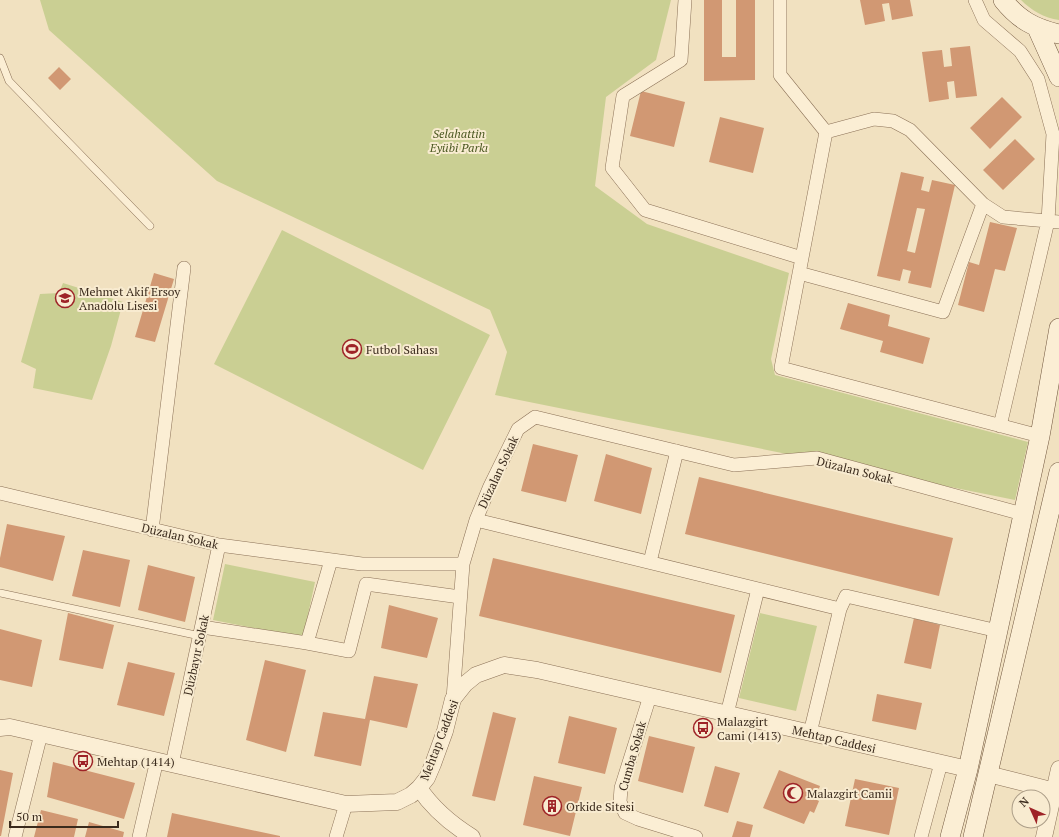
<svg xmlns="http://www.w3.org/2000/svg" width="1059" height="837" viewBox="0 0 1059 837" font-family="'PT Serif',serif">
<rect width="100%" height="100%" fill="#f1e1c0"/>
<path fill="#cacf93" d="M40 0H671L656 60 606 97 595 186 647 224 789 273 771 359 775 375 1028 442 1015 500 495 395 507 352 490 310 217 181 49 30Z
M1021 0H1059V20C1044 18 1031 10 1021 0Z
M282 230 490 335 423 470 214 364Z
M63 283 123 302 111 346 92 400 33 388 36 369 21 362 40 294 59 293Z
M225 564 315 582 303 638 213 620Z
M760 613 817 626 796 711 739 698Z"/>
<path fill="#d19873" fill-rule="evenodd" d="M704 0H722V57H736V0H755V80L704 81Z
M860 0H910L913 16 892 20 889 3 882 4 885 21 865 25Z
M970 46 977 96 956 98 954 81 947 82 949 99 929 102 922 52 942 50 944 67 952 66 950 48Z
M59 67 71 79 60 90 48 78Z
M641 91 685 102 674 147 630 136Z
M1002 97 1022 117 990 149 970 128Z
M720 117 764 128 753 173 709 162Z
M1015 139 1035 159 1003 190 983 170Z
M901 172 924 177 921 190 929 192 932 180 955 185 931 288 908 283 911 271 903 269 900 281 877 276ZM917 208 925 209 915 253 907 251Z
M990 222 1017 228 1005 271 995 269 984 312 958 305 969 262 979 265Z
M154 273 174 279 155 342 135 337Z
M848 303 890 315 888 326 930 338 923 364 880 352 883 341 840 329Z
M533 444 578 455 566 502 521 491Z
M606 454 652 468 641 514 594 501Z
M699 477 953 538 939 596 685 534Z
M7 524 65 536 53 581 0 567V558Z
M83 550 130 560 120 607 72 596Z
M493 558 735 615 721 673 479 616Z
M148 565 195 577 185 622 138 610Z
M389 605 438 618 427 658 381 648Z
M68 613 114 625 103 669 59 660Z
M914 618 940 625 931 669 904 663Z
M0 629 42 640 32 687 0 680Z
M265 660 306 670 286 752 246 740Z
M128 662 175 673 164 716 117 705Z
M374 676 418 684 407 728 370 720 361 766 314 756 323 712 365 719Z
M877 694 922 703 916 730 872 721Z
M493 712 516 718 495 801 472 796Z
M569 716 617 728 605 774 558 763Z
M649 736 695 747 683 793 638 781Z
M53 762 135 783 124 819 47 797Z
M715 766 740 773 728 813 704 806Z
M0 770 13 773 1 836H0Z
M779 770 820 786 815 799 819 801 814 813 810 811 804 824 763 808Z
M534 776 582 787 570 836 523 825Z
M855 779 899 788 889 835 845 826Z
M41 810 78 819 74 837H34Z
M172 813 280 836V837H167Z
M737 821 753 825 750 837H732Z
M89 822 124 832 123 837H85Z"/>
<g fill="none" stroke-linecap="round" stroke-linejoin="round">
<defs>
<path id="service" d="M0 58 9 81 150 226
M0 593 200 636"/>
<path id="minor" d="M685 0 681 60 623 96 612 168 645 210 802 258
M780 0V75L826 132 781 368 1040 436
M826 132 874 119 893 121 910 130 983 204 1003 217 1048 221 1053 134 1038 79 1020 51 984 20 975 0
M799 273 943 312 983 204
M1000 426 1048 221 1059 222
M0 493 219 545 362 564H463L476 520 490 486 518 429 535 417 734 465 817 458 1023 514
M476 520 840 609 810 733
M152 530 184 268
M650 562 677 451
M840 609 846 596 998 631
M202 627 307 643 331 560
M307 643 349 651 366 584 460 597
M650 696 621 788 620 802 625 813 638 819 696 837
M453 699 463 564
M727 714 758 589
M172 764 219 545
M15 837 41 734
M139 837 157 760
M336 837 346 804
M921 837 941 763"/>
<path id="tertiary" d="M0 728 10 727 346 804 397 802 411 795 419 788 427 778 433 764 445 731 453 699 465 684 476 675 504 665 537 670 968 769
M988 774 1059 792
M419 788C433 809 451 824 472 837
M1044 837 1059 769"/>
<path id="secondary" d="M1003 0C1019 20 1034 28 1059 34
M1037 28 1059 77
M950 837 968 769 1040 436 1059 328
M973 837 1059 472"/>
</defs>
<use href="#service" stroke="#8b7157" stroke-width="8"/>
<use href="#minor" stroke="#8b7157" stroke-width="14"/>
<use href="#tertiary" stroke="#8b7157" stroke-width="17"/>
<use href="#secondary" stroke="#6d523a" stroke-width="20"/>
<use href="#service" stroke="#fbeed4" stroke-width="7"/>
<use href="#minor" stroke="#fbeed4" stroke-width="13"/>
<use href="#tertiary" stroke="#fbeed4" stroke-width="16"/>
<use href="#secondary" stroke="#fbeed4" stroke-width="19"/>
</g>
<defs>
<symbol id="school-ring" viewBox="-11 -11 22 22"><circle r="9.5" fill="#f8ebd0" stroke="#9e2327" stroke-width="1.5"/><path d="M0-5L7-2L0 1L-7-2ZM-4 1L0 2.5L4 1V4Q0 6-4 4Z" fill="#9e2327"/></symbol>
<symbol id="stadium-ring" viewBox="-11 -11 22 22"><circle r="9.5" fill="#f8ebd0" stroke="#9e2327" stroke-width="1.5"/><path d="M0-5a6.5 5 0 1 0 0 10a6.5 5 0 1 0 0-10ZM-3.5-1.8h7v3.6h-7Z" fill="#9e2327"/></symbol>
<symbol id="bus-ring" viewBox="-11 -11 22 22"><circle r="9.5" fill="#f8ebd0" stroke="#9e2327" stroke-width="1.5"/><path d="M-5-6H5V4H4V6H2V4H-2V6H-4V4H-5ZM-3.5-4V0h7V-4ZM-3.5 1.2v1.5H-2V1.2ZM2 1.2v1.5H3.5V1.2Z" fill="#9e2327"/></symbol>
<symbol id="mosque-ring" viewBox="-11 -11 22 22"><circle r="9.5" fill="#f8ebd0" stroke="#9e2327" stroke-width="1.5"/><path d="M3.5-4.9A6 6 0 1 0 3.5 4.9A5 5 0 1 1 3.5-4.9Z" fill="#9e2327"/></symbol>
<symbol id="building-ring" viewBox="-11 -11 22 22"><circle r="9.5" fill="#f8ebd0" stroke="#9e2327" stroke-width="1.5"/><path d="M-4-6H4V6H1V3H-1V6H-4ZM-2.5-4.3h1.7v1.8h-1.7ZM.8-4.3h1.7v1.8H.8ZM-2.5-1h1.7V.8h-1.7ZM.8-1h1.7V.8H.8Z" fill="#9e2327"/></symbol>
</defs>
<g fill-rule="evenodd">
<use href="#school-ring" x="54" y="287" width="22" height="22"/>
<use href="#stadium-ring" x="341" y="338" width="22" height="22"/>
<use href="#bus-ring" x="692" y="717" width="22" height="22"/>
<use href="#bus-ring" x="72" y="750" width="22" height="22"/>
<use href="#mosque-ring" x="782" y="782" width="22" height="22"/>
<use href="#building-ring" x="541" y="795" width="22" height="22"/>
</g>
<g text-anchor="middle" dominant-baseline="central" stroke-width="4" stroke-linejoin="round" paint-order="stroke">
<g font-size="12" font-style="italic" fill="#4b5821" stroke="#f8ebd0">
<text x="459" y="133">Selahattin<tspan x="459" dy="14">Eyübi Parkı</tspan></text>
</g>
<g font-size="12" fill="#3a2a1c" stroke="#f8ebd0" text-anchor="start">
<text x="79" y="291">Mehmet Akif Ersoy<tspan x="79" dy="14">Anadolu Lisesi</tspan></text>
<text x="366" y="349">Futbol Sahası</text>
<text x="717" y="721">Malazgirt<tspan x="717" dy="14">Cami (1413)</tspan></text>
<text x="97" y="761">Mehtap (1414)</text>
<text x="807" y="793">Malazgirt Camii</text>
<text x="566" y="806">Orkide Sitesi</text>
</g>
<g font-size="12" fill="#3a2a1c" stroke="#f8ebd0">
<text transform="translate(855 470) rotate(14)">Düzalan Sokak</text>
<text transform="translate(498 472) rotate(-65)">Düzalan Sokak</text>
<text transform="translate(180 536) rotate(13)">Düzalan Sokak</text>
<text transform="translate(196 655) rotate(-78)">Düzbayır Sokak</text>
<text transform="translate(834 739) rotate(13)">Mehtap Caddesi</text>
<text transform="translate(439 740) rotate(-69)">Mehtap Caddesi</text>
<text transform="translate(632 756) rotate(-74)">Cumba Sokak</text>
</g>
</g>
<g transform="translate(1031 809) rotate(315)"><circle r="19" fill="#f8ebd0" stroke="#ac9e88"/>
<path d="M0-3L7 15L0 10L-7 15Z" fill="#9e2327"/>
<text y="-6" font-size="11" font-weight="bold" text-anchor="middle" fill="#3a2a1c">N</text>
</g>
<path d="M10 821v6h108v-6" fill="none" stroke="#3a2a1c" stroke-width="2"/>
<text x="16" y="821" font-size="12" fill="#3a2a1c" stroke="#f8ebd0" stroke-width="3" paint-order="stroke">50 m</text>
</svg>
